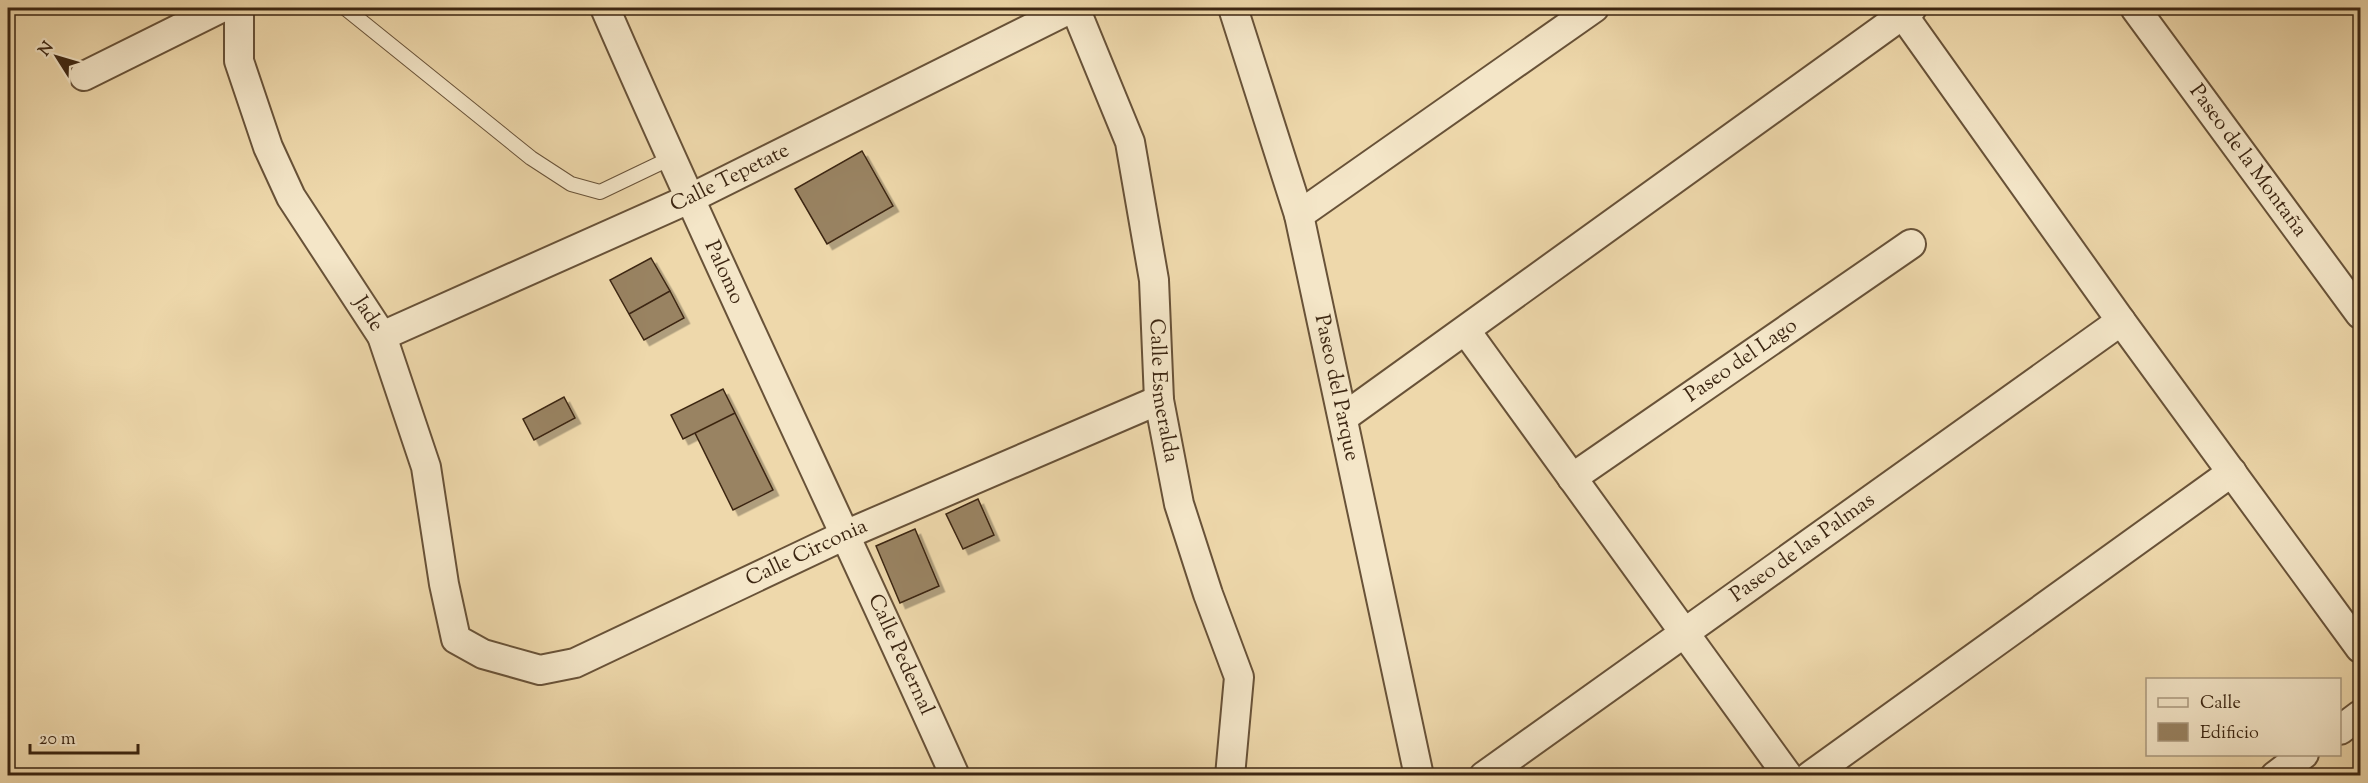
<svg xmlns="http://www.w3.org/2000/svg" width="2368" height="783" viewBox="0 0 2368 783" font-family="'Sorts Mill Goudy',serif">
<defs>
<filter id="shadow"><feDropShadow dx="5.5" dy="5.5" stdDeviation="0" flood-color="#0004"/></filter>
</defs>
<rect width="100%" height="100%" fill="#eed8ab"/>
<filter id="stains"><feTurbulence type="fractalNoise" baseFrequency=".00333" numOctaves="4"/><feColorMatrix values="0 0 0 0 .2 0 0 0 0 .09 0 0 0 0 .02 0 0 0 .5 -.17"/></filter>
<radialGradient id="worn" r=".72"><stop offset=".6" stop-color="#630" stop-opacity="0"/><stop offset="1" stop-color="#630" stop-opacity=".3"/></radialGradient>
<path fill="#998362" stroke="#3c2612" stroke-width="1.5" filter="url(#shadow)" d="M862 151 893 206 827 244 795 189Z
M651 258 670 291 629 314 610 280Z
M670 291 684 318 644 340 629 314Z
M723 389 735 413 683 439 671 415Z
M564 397 575 418 534 440 523 419Z
M735 413 773 490 733 510 695 433Z
M978 499 994 535 963 549 946 514Z
M915 529 939 586 900 603 876 546Z"/>
<g fill="none" stroke-linecap="round" stroke-linejoin="round">
<defs>
<path id="lane" d="M345 8 531 158 571 184 600 192 671 158"/>
<g id="street">
<path id="s1" d="M239 8V61L268 147 291 197 382 336 426 467 444 584 456 639 483 654 540 670 575 663 845 535 1159 400"/>
<path id="s2" d="M605 8C717 266 840 519 955 776"/>
<path id="s3" d="M1075 8 1130 142 1154 280 1159 400 1179 504 1208 594 1239 677 1230 776"/>
<path id="s4" d="M1233 8 1299 215 1419 776"/>
<path d="M1898 8 2121 321 2360 648"/>
<path id="s5" d="M2135 8 2360 314"/>
<path d="M84 76 221 8"/>
<path d="M1299 215 1594 8"/>
<path d="M1466 331 1788 776"/>
<path id="s6" d="M382 336 689 199 1072 8"/>
<path d="M1344 417 1912 8"/>
<path id="s7" d="M1572 478 1911 244"/>
<path d="M2340 730 2360 715"/>
<path id="s8" d="M1484 776 2121 321"/>
<path d="M1810 776 2232 472"/>
<path d="M2275 776 2304 754"/>
</g>
</defs>
<use href="#lane" stroke="#685238" stroke-width="16"/>
<use href="#street" stroke="#685238" stroke-width="32"/>
<use href="#lane" stroke="#f4e6c8" stroke-width="14"/>
<use href="#street" stroke="#f4e6c8" stroke-width="28"/>
</g>
<g text-anchor="middle" dominant-baseline="central" stroke-width="4.5" stroke-linejoin="round" paint-order="stroke">
<g font-size="21" fill="#3c2612" stroke="#f4e6c8">
<text stroke="none"><textPath href="#s5" startOffset="190">Paseo de la Montaña</textPath></text>
<text stroke="none"><textPath href="#s6" startOffset="382">Calle Tepetate</textPath></text>
<text stroke="none"><textPath href="#s2" startOffset="290">Palomo</textPath></text>
<text stroke="none"><textPath href="#s1" startOffset="339">Jade</textPath></text>
<text stroke="none"><textPath href="#s7" startOffset="206">Paseo del Lago</textPath></text>
<text stroke="none"><textPath href="#s4" startOffset="394">Paseo del Parque</textPath></text>
<text stroke="none"><textPath href="#s3" startOffset="396">Calle Esmeralda</textPath></text>
<text stroke="none"><textPath href="#s8" startOffset="392">Paseo de las Palmas</textPath></text>
<text stroke="none"><textPath href="#s1" startOffset="1060">Calle Circonia</textPath></text>
<text stroke="none"><textPath href="#s2" startOffset="711">Calle Pedernal</textPath></text>
</g>
</g>
<rect width="2368" height="783" fill="none" stroke="#eed8ab" stroke-width="30"/>
<rect x="9" y="9" width="2350" height="765" fill="none" stroke="#3c2612" stroke-width="3"/>
<rect x="15" y="15" width="2338" height="753" fill="none" stroke="#3c2612" stroke-width="1.5"/>
<rect x="2146" y="678" width="195" height="78" fill="#f4e6c8" stroke="#aa997f" stroke-width="1.5"/>
<rect x="2158" y="698" width="30" height="9" fill="#f4e6c8" stroke="#aa997f" stroke-width="1.5"/>
<text x="2200" y="708" font-size="18" fill="#3c2612">Calle</text>
<rect x="2158" y="723" width="30" height="18" fill="#998362" stroke="#aa997f" stroke-width="1.5"/>
<text x="2200" y="738" font-size="18" fill="#3c2612">Edificio</text>
<g transform="translate(57 57) rotate(307)" stroke="#f4e6c8" stroke-width="4.5" paint-order="stroke">
<path d="M0-4.5L10 22L0 15L-10 22Z" fill="#3c2612"/>
<text y="-9" font-size="16" font-weight="bold" text-anchor="middle" fill="#3c2612">N</text>
</g>
<path d="M30 744v9h108v-9" fill="none" stroke="#3c2612" stroke-width="3"/>
<text x="39" y="744" font-size="18" fill="#3c2612" stroke="#f4e6c8" stroke-width="4.5" paint-order="stroke">20 m</text>
<rect width="100%" height="100%" filter="url(#stains)"/>
<rect width="100%" height="100%" fill="url(#worn)"/>
</svg>
